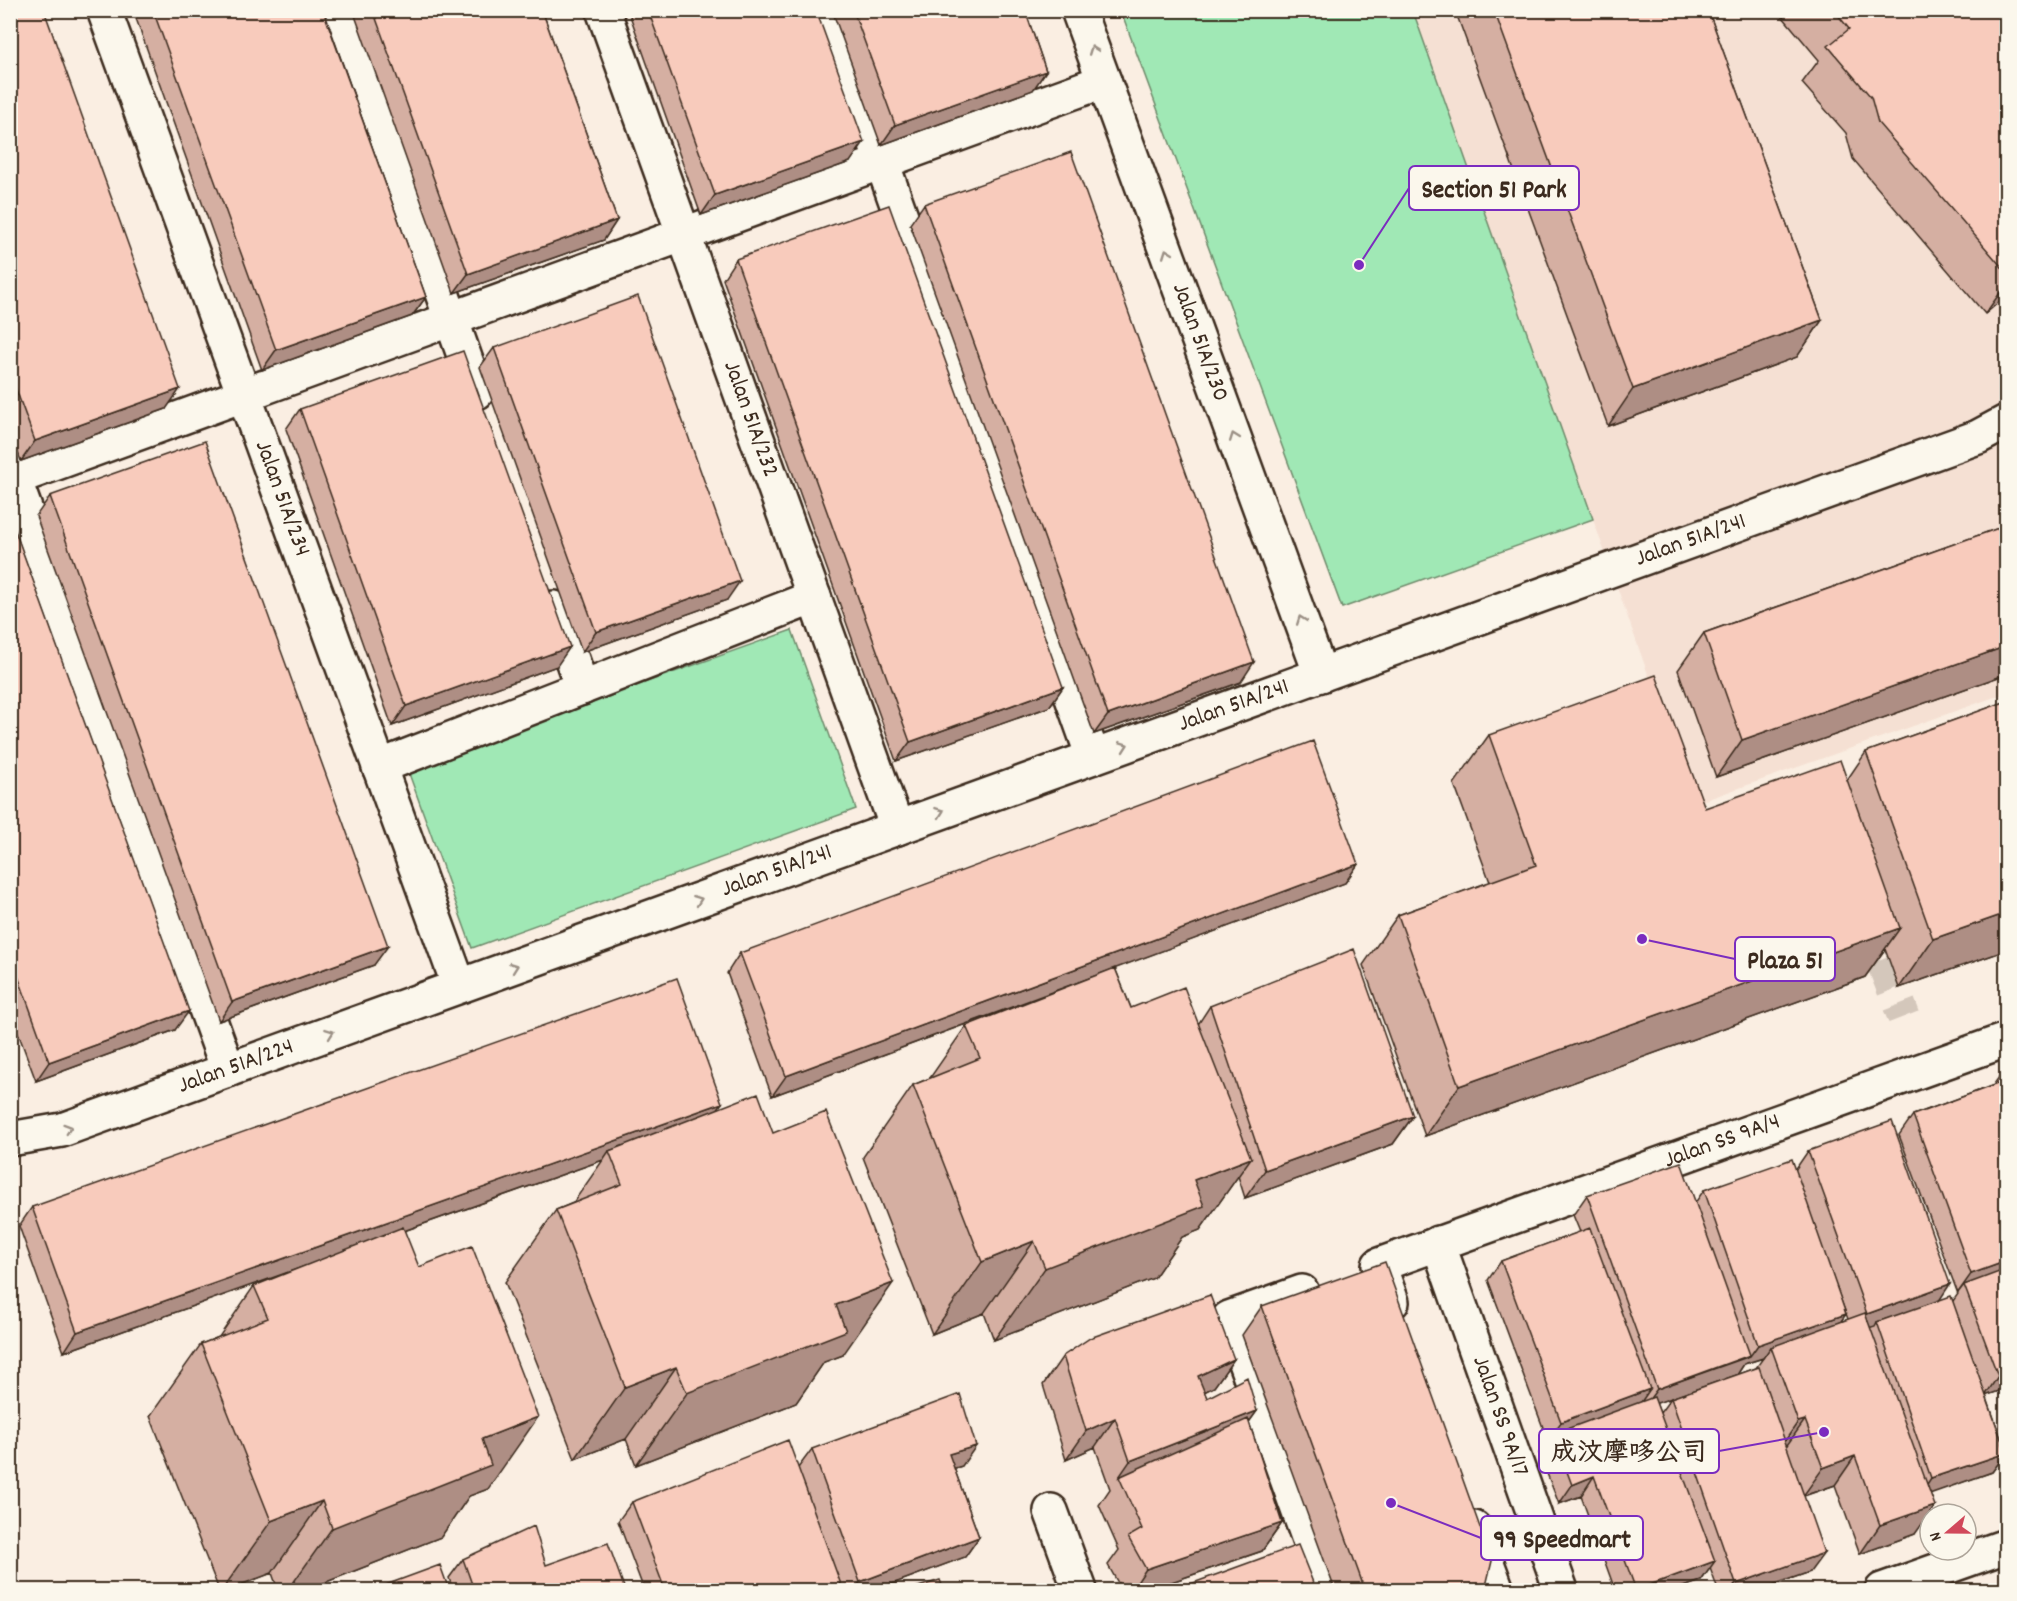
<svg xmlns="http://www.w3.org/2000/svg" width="2017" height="1601" viewBox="0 0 2017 1601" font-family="Dekko,'LXGW WenKai TC',sans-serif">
<rect width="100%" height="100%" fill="#faeee2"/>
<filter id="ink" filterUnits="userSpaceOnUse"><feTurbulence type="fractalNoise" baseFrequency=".0167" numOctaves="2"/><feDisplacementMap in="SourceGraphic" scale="12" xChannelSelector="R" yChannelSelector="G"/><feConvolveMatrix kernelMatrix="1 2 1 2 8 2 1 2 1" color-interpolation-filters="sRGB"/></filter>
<g filter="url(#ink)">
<path fill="#f5e0d3" d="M1413 11H2006V693L1694 804Z"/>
<path fill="#a0e8b5" stroke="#6e896a" stroke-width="1.5" d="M1121 11H1413L1593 519 1342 608Z
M792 630 856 809 472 948 407 768Z"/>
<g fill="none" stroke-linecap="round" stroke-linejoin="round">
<path stroke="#d4c7bb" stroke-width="33" stroke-dasharray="33 16" stroke-linecap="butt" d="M1864 913 1904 1017"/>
<defs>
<g id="minor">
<path id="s1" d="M104 10 459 986"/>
<path d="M342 10 477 392"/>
<path id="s2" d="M603 10 897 828"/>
<path d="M828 10 1093 757"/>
<path id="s3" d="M1078 10 1321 675"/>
<path d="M10 467 228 1070"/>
<path d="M10 480 1104 81"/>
<path d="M554 608 582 688"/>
<path d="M379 767 814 597"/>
<path id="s4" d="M10 1139 62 1130 1978 437 2006 422"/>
<path id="s5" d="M1438 1243 1561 1590"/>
<path d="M1302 1292 1229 1318 1327 1590"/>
<path id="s6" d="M1392 1302 1379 1265 2006 1040"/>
<path d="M1051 1511 1080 1590"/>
<path d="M1474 1528 1497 1590"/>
<path d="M1882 1590 2006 1546"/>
</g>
</defs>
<use href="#minor" stroke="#3b2a1e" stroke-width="38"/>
<use href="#minor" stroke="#fbf7ec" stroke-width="33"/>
</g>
<path fill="#d5afa2" stroke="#3b2a1e" stroke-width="1.5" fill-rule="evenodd" d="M10 10 166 409 21 461 10 431Z
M133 10H323L426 297 412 316 262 370Z
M353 10H542L617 220 604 240 454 293Z
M628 10H816L850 162 701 215Z
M832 10H1025L1046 71 1033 90 881 145Z
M1455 10H1708L1822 320 1797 357 1608 426Z
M1777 10H2007V295L1985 314 1853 159 1846 133 1802 83 1819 60Z
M924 204 1241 682 1094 734 910 224Z
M736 259 1063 687 1049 707 896 761 723 279Z
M494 348 727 600 582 652 480 367Z
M300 409 557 666 392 726 286 429Z
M50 496 374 965 219 1021 36 516Z
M2007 525V674L1716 777 1678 670 1704 633Z
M10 526 175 1030 36 1081 10 1011Z
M2007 701V950L1899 988 1885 949 1865 977 1425 1136 1363 965 1398 915 1490 882 1454 784 1489 735 1705 808 1847 780 1866 752Z
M1358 864 1345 883 1115 968 1131 1008 1199 1023 1210 1006 1413 1116 1393 1144 1245 1198 1238 1176 1200 1230 1182 1237 1154 1278 994 1340 984 1313 932 1334 863 1157 913 1085 930 1078 966 1026 1085 980 772 1096 727 973 740 953Z
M2007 1066V1411L1999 1391 1986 1395 2006 1453 1992 1472 1930 1493 1915 1534 1860 1554 1835 1485 1804 1496 1810 1572 1758 1590H1718L1710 1568 1701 1581 1674 1590H1615L1581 1496 1559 1504 1539 1453 1548 1441 1488 1280 1501 1261 1580 1232 1573 1215 1587 1195 1695 1203 1704 1190 1795 1170 1808 1151 1939 1301H1953L1958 1294 1899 1135 1913 1115 1994 1085V1084ZM1832 1276 1848 1319 1840 1322 1846 1314ZM1763 1358 1756 1368 1737 1375 1744 1364ZM1671 1398 1660 1413 1656 1403Z
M717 1109 843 1355 824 1362 796 1403 636 1465 626 1439 575 1459 505 1282 556 1210 573 1203 603 1160 404 1231 488 1489 469 1496 441 1537 306 1590H278L272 1573 227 1590H219L150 1416 201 1344 219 1337 254 1286 304 1266 64 1352 19 1226 32 1207Z
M1262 1306 1485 1590H1335L1242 1335Z
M1063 1356 1234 1359 1214 1387 1204 1392 1207 1398 1257 1411 1249 1422 1282 1523 1262 1551 1148 1590H1122L1108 1565 1119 1550 1099 1505 1110 1489 1095 1447 1066 1460 1043 1385Z
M812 1449 962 1466 954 1468 979 1537 965 1557 876 1590H644L618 1521 632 1502 798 1468Z
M463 1559 546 1565 625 1590H453L449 1578Z"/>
<path fill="#ae8e84" stroke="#3b2a1e" stroke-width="1.5" d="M1046 71 1033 90 881 145 895 125Z
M864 142 850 162 701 215 715 195Z
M617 220 604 240 454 293 468 274Z
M2007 283V295L1985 314Z
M426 297 412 316 262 370 276 350Z
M1822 320 1797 357 1608 426 1633 389Z
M180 389 166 409 21 461 35 441Z
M740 581 727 600 582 652 596 632Z
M2007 646V674L1716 777 1742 740Z
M570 647 557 666 392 726 406 706Z
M1254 662 1241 682 1094 734 1108 715Z
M1063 687 1049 707 896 761 910 742Z
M1358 864 1345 883 772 1096 786 1076Z
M2007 913V950L1899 988 1933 939Z
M1900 928 1865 977 1425 1136 1459 1086Z
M388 946 374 965 219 1021 232 1002Z
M189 1011 175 1030 36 1081 49 1062Z
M722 1103 708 1122 609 1151 603 1160 64 1352 77 1332Z
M1413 1116 1393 1144 1245 1198 1265 1170Z
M1251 1158 1200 1230 1182 1237 1154 1278 994 1340 1045 1268 1194 1180Z
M1034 1241 984 1313 932 1334 982 1262Z
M2007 1261V1276L1964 1285 1957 1294 1971 1274Z
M893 1283 843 1355 824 1362 796 1403 636 1465 687 1393 836 1305Z
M1950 1284 1937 1304 1877 1322 1875 1326 1853 1333 1867 1314Z
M1846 1314 1832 1334 1771 1347 1763 1358 1744 1364 1737 1375 1643 1408 1657 1389 1750 1356 1758 1345Z
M1234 1359 1214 1387 1179 1404 1198 1376Z
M676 1367 626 1439 575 1459 625 1387Z
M2007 1373V1380L1999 1391 1985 1396 1998 1376Z
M1650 1389 1637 1408 1553 1434 1547 1442 1561 1422Z
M1257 1411 1237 1439 1119 1477 1130 1461Z
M538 1417 488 1489 469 1496 441 1537 306 1590H288L332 1528 482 1439Z
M1115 1418 1095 1447 1066 1460 1086 1431Z
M1805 1420 1785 1448 1778 1451 1798 1422Z
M976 1446 962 1466 935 1474 949 1454Z
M2006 1453 1992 1472 1918 1498 1931 1478Z
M1855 1456 1835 1485 1803 1496 1823 1468Z
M1594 1476 1581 1496 1559 1504 1572 1485Z
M322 1501 272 1573 227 1590H222L271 1521Z
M1935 1506 1915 1534 1860 1554 1880 1525Z
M1282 1523 1262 1551 1148 1590H1132L1146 1569Z
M979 1537 965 1557 876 1590H854L860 1582Z
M1824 1553 1810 1572 1758 1590H1731L1736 1584Z
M1715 1561 1701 1581 1674 1590H1635Z"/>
<path fill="#f8cbbc" stroke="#3b2a1e" stroke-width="1.5" d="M10 10H44L180 389 35 441 10 373Z
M153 10H323L426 297 276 350Z
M373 10H542L617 220 468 274Z
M648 10H816L864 142 715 195Z
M853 10H1025L1046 71 895 125Z
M1494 10H1708L1822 320 1633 389Z
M1834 10H2007V273L1878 123 1871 97 1828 46 1849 29Z
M1071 152 1254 662 1108 715 924 204Z
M889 205 1063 687 910 742 736 259Z
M638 296 740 581 596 632 494 348Z
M463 351 570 647 406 706 300 409Z
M205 441 388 946 232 1002 50 496Z
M13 525 189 1011 49 1062 10 954V526Z
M2007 525V646L1742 740 1704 633Z
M1656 675 1705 808 1840 760 1900 928 1459 1086 1398 915 1536 865 1489 735Z
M2007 701V913L1933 939 1866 752Z
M1313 741 1358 864 786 1076 740 953Z
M1354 949 1413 1116 1265 1170 1210 1006Z
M1115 968 1131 1008 1184 987 1251 1158 1194 1180 1204 1206 1045 1268 1034 1241 982 1262 913 1085 980 1058 966 1026Z
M677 978 722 1103 77 1332 32 1207Z
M2000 1083 2007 1102V1261L1971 1274 1913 1115Z
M758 1093 773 1133 826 1112 893 1283 836 1305 846 1331 687 1393 676 1367 625 1387 556 1210 622 1184 609 1151Z
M1892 1121 1950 1284 1867 1314 1808 1151Z
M1792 1159 1846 1314 1758 1345 1704 1190Z
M1681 1162 1750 1355 1657 1389 1587 1195Z
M403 1227 419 1267 472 1246 538 1417 482 1439 491 1465 332 1528 322 1501 271 1521 201 1344 268 1318 254 1286Z
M1590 1228 1650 1389 1561 1422 1501 1261Z
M1385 1262 1492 1561 1485 1590H1365L1262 1306Z
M2007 1269V1373L1998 1376 1964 1285Z
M1210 1295 1234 1359 1198 1376 1207 1398 1247 1377 1257 1411 1130 1461 1115 1418 1086 1431 1063 1356 1090 1338Z
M1951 1296 2006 1453 1931 1478 1877 1322Z
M1865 1313 1935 1506 1880 1525 1855 1456 1823 1468 1805 1420 1798 1422 1771 1347Z
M1759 1367 1824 1553 1736 1584 1671 1398Z
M960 1394 976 1446 949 1454 979 1537 860 1582 812 1449Z
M1654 1397 1715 1561 1636 1590 1594 1476 1572 1485 1553 1434Z
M1248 1419 1282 1523 1146 1569 1128 1537 1142 1529 1119 1477Z
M788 1440 843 1590H665L632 1502Z
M534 1526 546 1565 608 1543 625 1590H474L463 1559Z
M1298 1545 1316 1590H1174Z
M440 1565 449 1590H372Z
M940 1580 944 1590H909Z"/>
<defs><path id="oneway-chevron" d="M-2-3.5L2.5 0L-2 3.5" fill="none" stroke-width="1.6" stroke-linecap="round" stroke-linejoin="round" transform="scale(1.5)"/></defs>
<g stroke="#9b9085">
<use href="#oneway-chevron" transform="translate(1093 50) rotate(-110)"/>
<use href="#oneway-chevron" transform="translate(1167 253) rotate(-110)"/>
<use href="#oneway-chevron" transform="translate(1234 437) rotate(-110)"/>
<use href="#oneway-chevron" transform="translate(1301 620) rotate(-110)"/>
<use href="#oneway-chevron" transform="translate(1124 746) rotate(-20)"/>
<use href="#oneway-chevron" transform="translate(940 812) rotate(-20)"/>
<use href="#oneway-chevron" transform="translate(698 900) rotate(-20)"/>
<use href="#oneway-chevron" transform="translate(514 967) rotate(-20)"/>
<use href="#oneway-chevron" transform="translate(330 1033) rotate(-20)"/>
<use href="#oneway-chevron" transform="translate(68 1128) rotate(-18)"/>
</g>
</g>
<g text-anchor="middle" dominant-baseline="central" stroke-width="4.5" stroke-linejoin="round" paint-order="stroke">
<g font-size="24" fill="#3b2a1e" stroke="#fbf7ec">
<text stroke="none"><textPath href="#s3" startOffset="354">Jalan 51A/230</textPath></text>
<text stroke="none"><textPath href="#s2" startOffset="435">Jalan 51A/232</textPath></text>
<text stroke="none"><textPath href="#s1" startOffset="520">Jalan 51A/234</textPath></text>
<text stroke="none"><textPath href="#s4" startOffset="1785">Jalan 51A/241</textPath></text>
<text stroke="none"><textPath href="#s4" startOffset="1299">Jalan 51A/241</textPath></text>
<text stroke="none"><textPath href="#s4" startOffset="813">Jalan 51A/241</textPath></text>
<text stroke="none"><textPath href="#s4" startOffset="238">Jalan 51A/224</textPath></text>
<text stroke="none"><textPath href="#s6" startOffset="404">Jalan SS 9A/4</textPath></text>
<text stroke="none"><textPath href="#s5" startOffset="184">Jalan SS 9A/17</textPath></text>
</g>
</g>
<path fill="none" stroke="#7b2cbf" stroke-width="2" d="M1359 265L1409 188M1642 939L1735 959M1824 1432L1719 1451M1391 1503L1481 1538"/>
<g fill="#7b2cbf" stroke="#fbf7ec" stroke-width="2">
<circle cx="1359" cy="265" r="6"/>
<circle cx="1642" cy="939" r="6"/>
<circle cx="1824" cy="1432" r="6"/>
<circle cx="1391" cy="1503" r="6"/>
</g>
<g fill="#fbf7ec" stroke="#7b2cbf" stroke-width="2">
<rect x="1409" y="166" width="170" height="44" rx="6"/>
<rect x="1735" y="937" width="100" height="44" rx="6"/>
<rect x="1539" y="1429" width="180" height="44" rx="6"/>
<rect x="1481" y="1516" width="162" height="44" rx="6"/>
</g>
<g font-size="26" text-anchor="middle" font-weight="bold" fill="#3b2a1e">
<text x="1494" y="197">Section 51 Park</text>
<text x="1785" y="968">Plaza 51</text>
<text x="1629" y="1460">成汶摩哆公司</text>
<text x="1562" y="1547">99 Speedmart</text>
</g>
<rect width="2017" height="1601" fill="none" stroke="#fbf7ec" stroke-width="36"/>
<rect x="18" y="18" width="1981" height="1565" fill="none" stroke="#3b2a1e" stroke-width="2" filter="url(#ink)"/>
<g transform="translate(1948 1532) rotate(250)"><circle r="28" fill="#fbf7ec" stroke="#aea59a" stroke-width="1.5"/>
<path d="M0-4.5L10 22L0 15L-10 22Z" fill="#d1495b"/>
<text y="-9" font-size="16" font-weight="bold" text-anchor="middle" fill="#3b2a1e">N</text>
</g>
</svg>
